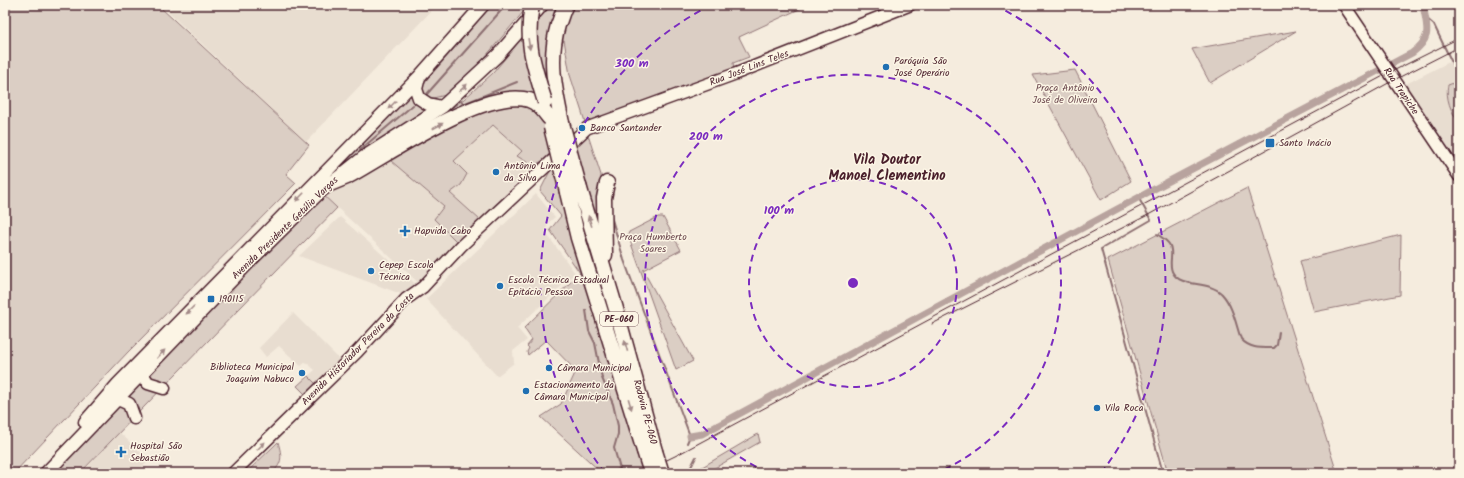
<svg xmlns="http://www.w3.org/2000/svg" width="1464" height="478" viewBox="0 0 1464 478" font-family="Kalam,sans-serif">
<rect width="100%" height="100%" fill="#f5ecde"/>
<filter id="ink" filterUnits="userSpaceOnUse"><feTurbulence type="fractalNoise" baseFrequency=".025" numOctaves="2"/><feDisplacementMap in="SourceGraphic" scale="8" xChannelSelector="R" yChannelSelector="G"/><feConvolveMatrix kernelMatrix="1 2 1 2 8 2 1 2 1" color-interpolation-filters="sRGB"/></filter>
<g filter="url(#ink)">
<path fill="#e8ddd0" d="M174 5H437L306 142 167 11Z
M1459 57V167L1400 87Z
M493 125 522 151 518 156 533 166 480 220 450 193 461 185V170L454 161Z
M384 155 444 206 458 242 423 287 320 192Z
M536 194 555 217 547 224 546 233 575 273 517 328 527 340 513 351 514 363 497 376 426 299Z
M340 217 419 287 409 297 299 256Z
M293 313 342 362 317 385 308 376 315 370 306 362 301 366 279 346 266 357 259 348Z
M119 432 149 460 136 473H82Z"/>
<path fill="#dbcec4" stroke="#927678" d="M5 5H163L161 8 309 145 286 174 296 183 128 352 14 473H5Z
M492 5H529L475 69 446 95 433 98 427 97 423 89V84Z
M549 5H561L547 52 546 75 558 134 538 102 528 97 425 127 464 99 493 73Z
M566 5H808L739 37 749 57 733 63 735 74 587 128 570 75 564 40 553 63Z
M1296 31 1210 83 1192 49Z
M1075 70 1131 181 1101 200 1033 75Z
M1459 81V122C1451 113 1445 97 1448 85Z
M411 89C413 101 417 107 429 110L319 186Z
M495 103 547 108 557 153 533 166 517 156 522 151 493 125 454 161 467 174 461 185 450 193 480 220 458 243 434 219 444 206 384 155Z
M587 132 601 175V233L573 142Z
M553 165 649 466 636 473H602L541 417 561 404 576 371 546 340 528 355 527 352 529 348 527 346 532 340 524 328 580 273 550 230 561 216 540 191Z
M1247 188 1337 473H1168L1108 260Z
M320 192 337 208 80 473H46Z
M658 217H663L681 250 643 270 693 361 676 370 628 235 629 232Z
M1401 235 1400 295 1314 312 1300 261Z
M308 376 317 385 306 395 297 386Z
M758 434 760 442 706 473H692Z
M278 442C282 456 283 463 272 473H246Z"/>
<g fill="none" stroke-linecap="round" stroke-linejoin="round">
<path stroke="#8c6e70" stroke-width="2" d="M1425 17 1434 25 1456 71 1457 81
M427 94 506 5
M461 101 463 104 517 82
M360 150 413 105
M1138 197 1151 220 1101 249 1163 473
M611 216 624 260 690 436 687 443
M1157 234C1161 237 1166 240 1169 244 1175 253 1167 264 1173 273 1181 288 1209 280 1222 294 1233 306 1236 325 1241 339 1250 349 1261 348 1274 348L1277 345 1279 332
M586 310 589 331 595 343 602 378 613 404 618 426V434L614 448 620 469 610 473
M688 473 696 457"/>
<path stroke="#b8a39e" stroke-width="7" d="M690 436 702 434 1158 187 1412 53C1433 37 1427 28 1423 5"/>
<defs>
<path id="secondary" d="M1344 5 1459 176
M233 473 357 352 406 299 423 287 461 246 587 128 735 74 910 5"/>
<path id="primary" d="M442 107 428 104 419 98 416 89 419 77 483 5
M142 374 148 383 164 388
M118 391V399L129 404 134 418
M85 422 118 384 419 77
M46 473 251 260 320 192 364 157 442 107 498 55 542 5"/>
<path id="highway" d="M562 123C555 90 548 59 558 25 561 19 562 11 566 5
M330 184 347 177C388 155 484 87 529 100 538 103 544 111 549 118
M580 189 616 309 655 451
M567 192 578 238 644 451
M605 255 604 198 607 183"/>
</defs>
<use href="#secondary" stroke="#4a1f2b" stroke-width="14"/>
<use href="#primary" stroke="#4a1f2b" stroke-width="15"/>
<use href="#highway" stroke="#4a1f2b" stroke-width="17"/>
<use href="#secondary" stroke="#fcf5e5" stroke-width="11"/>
<use href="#primary" stroke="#fcf5e5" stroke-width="12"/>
<use href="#highway" stroke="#fcf5e5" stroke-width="14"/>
<path stroke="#4a1f2b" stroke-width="1" d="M932 324 1150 214 1394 80 1459 47
M640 473 675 456 1389 73 1459 38"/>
<defs>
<path id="highway-bridge" d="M532 5C525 43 534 66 545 102
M562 123 580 189
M551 127 567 192
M644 451 651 473
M655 451 662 473"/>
</defs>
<use href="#highway-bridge" stroke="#4a1f2b" stroke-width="17" stroke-linecap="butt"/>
<use href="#highway-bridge" stroke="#fcf5e5" stroke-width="14"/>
</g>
<defs><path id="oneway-solid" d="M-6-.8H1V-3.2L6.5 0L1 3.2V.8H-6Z"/></defs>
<g fill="#a38a88">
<use href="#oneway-solid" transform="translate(529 44) rotate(81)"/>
<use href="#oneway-solid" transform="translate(463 88) rotate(-43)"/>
<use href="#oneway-solid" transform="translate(392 105) rotate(135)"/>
<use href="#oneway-solid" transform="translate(438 126) rotate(-29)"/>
<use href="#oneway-solid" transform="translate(300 197) rotate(134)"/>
<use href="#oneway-solid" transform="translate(590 221) rotate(-108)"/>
<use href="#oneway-solid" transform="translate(190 310) rotate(134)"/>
<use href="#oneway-solid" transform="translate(626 346) rotate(-105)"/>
<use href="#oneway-solid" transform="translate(161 354) rotate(-46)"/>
<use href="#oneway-solid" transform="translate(630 404) rotate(73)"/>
<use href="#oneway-solid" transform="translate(261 446) rotate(-45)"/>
</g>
</g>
<g fill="none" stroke="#7b2cbf" stroke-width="2" stroke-dasharray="7 5">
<circle cx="853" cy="283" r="104"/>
<path d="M767 472A208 208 0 1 1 939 472"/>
<path d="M605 473A312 312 0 0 1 711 5M995 5A312 312 0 0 1 1101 473"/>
</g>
<g fill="#1f6fb2" stroke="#fcf5e5" stroke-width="1.5">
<circle cx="886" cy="67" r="4"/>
<circle cx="582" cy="128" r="4"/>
<rect x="1265" y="138" width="10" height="10" rx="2"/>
<circle cx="496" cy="172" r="4"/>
<path d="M403 225h4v4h4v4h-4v4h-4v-4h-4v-4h4z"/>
<circle cx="371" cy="271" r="4"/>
<circle cx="500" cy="286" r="4"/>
<rect x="207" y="295" width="8" height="8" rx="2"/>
<circle cx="549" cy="368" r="4"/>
<circle cx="302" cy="373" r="4"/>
<circle cx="526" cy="391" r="4"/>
<circle cx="1097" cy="408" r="4"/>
<path d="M119 446h4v4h4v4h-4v4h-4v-4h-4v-4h4z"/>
</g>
<g text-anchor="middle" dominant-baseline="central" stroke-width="3" stroke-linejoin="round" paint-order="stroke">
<rect fill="#fcf5e5" stroke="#7f5f63" stroke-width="1" x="600" y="312" width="38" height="14" rx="3"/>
<g font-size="9" font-weight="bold" fill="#4a1f2b">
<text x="619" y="319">PE-060</text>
</g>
<g font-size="10" fill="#4a1f2b" stroke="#fcf5e5" text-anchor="start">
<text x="894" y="61">Paróquia São<tspan x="894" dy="12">José Operário</tspan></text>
<text x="590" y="128">Banco Santander</text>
<text x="1279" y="143">Santo Inácio</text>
<text x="504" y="166">Antônio Lima<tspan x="504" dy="12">da Silva</tspan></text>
<text x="414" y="231">Hapvida Cabo</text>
<text x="379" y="265">Cepep Escola<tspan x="379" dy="12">Técnica</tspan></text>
<text x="508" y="280">Escola Técnica Estadual<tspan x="508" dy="12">Epitácio Pessoa</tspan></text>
<text x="219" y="299">190115</text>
<text x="294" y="367" text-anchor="end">Biblioteca Municipal<tspan x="294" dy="12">Joaquim Nabuco</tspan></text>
<text x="557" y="368">Câmara Municipal</text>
<text x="534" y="385">Estacionamento da<tspan x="534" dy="12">Câmara Municipal</tspan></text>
<text x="1105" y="408">Vila Roca</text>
<text x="130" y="446">Hospital São<tspan x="130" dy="12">Sebastião</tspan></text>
</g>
<g font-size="10" fill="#4a1f2b" stroke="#fcf5e5">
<text transform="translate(749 68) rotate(-21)">Rua José Lins Teles</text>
<text transform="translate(1401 91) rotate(56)">Rua Trapiche</text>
<text transform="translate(285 228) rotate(-44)">Avenida Presidente Getúlio Vargas</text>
<text transform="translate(358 349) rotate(-45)">Avenida Historiador Pereira da Costa</text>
<text transform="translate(645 412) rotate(75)">Rodovia PE-060</text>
</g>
<g font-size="10" fill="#6e4b51" stroke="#fcf5e5">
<text x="1065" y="88">Praça Antônio<tspan x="1065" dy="12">José de Oliveira</tspan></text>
<text x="653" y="237">Praça Humberto<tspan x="653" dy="12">Soares</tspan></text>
</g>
<g font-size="14" font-weight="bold" fill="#4a1f2b" stroke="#fcf5e5">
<text x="887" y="160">Vila Doutor<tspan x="887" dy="16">Manoel Clementino</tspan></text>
</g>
</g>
<circle cx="853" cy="283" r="6" fill="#7b2cbf" stroke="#fcf5e5" stroke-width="2"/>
<g font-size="12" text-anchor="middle" font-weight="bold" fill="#7b2cbf" stroke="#fcf5e5" stroke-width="3" stroke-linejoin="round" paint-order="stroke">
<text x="632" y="67">300 m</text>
<text x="706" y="140">200 m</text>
<text x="779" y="214">100 m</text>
</g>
<rect width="1464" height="478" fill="none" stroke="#fcf5e5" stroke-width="20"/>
<rect x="10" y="10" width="1444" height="458" fill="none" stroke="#4a1f2b" stroke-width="1.5" filter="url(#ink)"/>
</svg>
